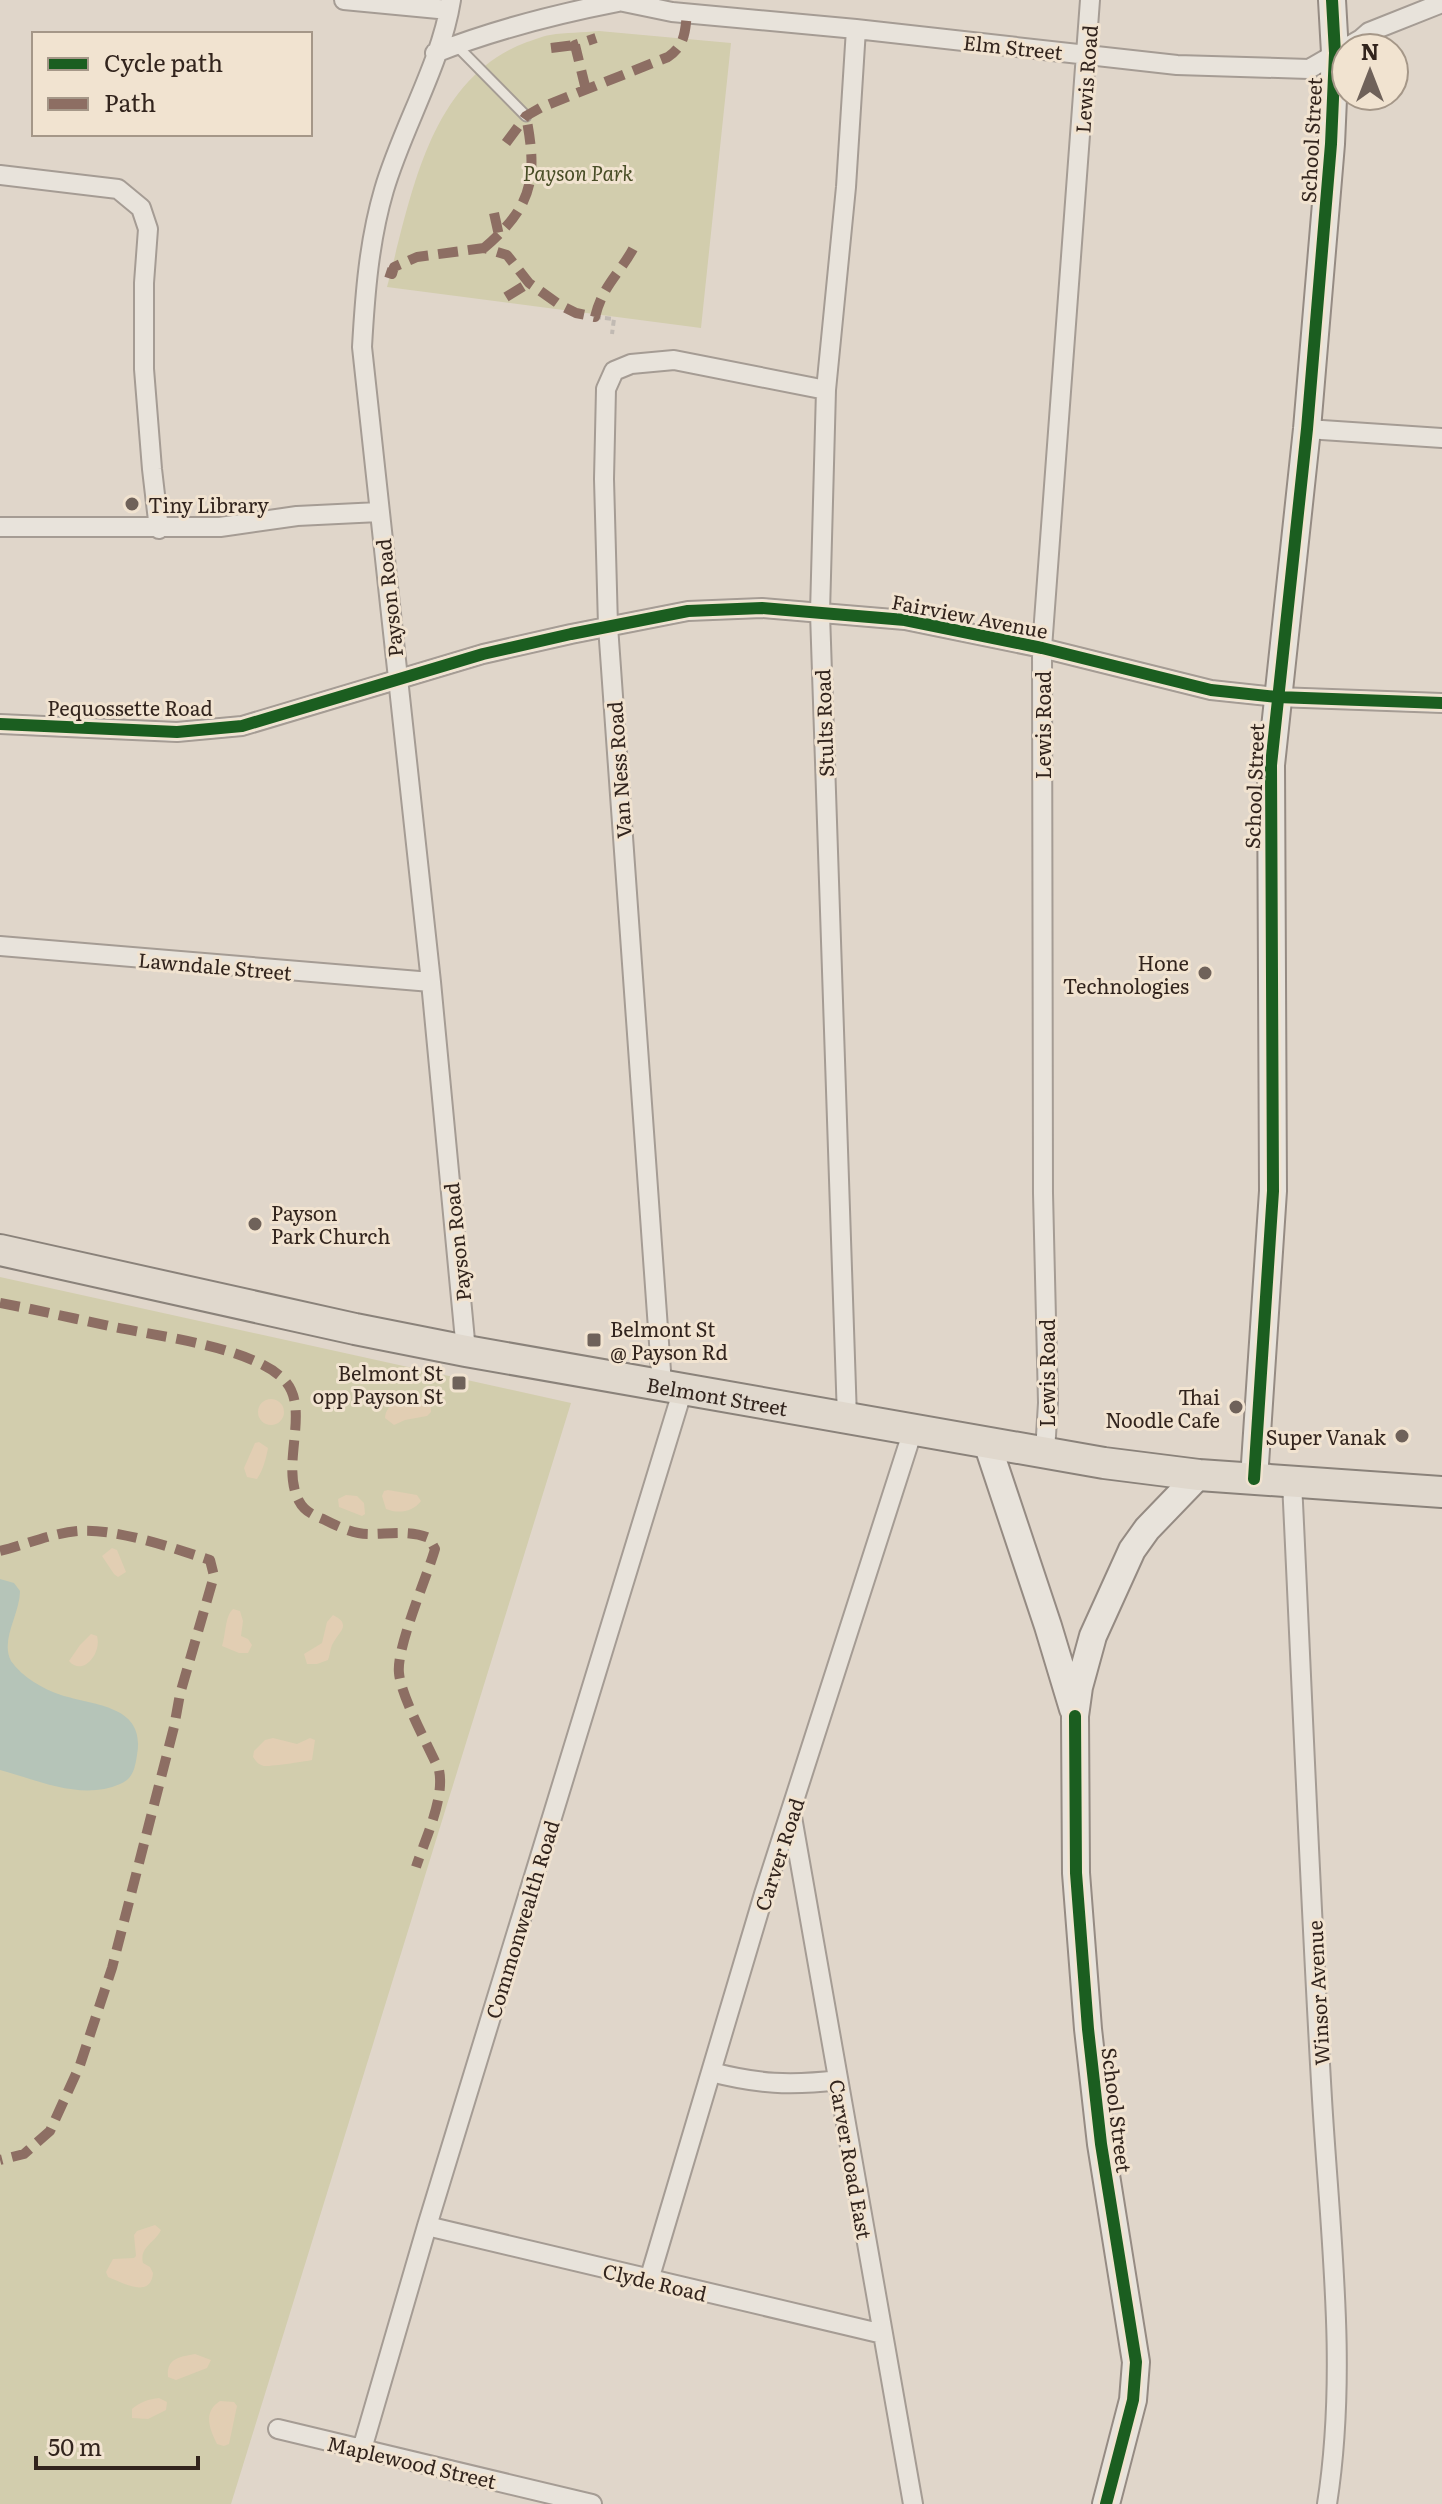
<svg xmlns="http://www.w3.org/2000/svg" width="1442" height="2504" viewBox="0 0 1442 2504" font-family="Literata,serif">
<rect width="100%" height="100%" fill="#e0d6ca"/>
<path fill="#d2cdad" d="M599 31 731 43 701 328 387 287C411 198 428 79 527 42 534 40 542 36 550 35 566 32 583 33 599 31Z
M0 1277 571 1403 231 2504H0Z"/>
<path fill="#e2ceb3" d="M416 1398 431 1399V1412L427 1416 405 1420 394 1425 385 1418C386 1402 402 1401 416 1398Z
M258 1412a13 13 0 1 1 26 0a13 13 0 1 1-26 0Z
M259 1442 268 1448C266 1459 263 1470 257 1479L247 1477 244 1468 255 1443Z
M388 1490 417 1495 421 1501C413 1512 398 1514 386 1509L382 1496 384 1491Z
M346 1495 357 1496 364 1503 365 1514 362 1516 339 1507 338 1499Z
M112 1548 117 1550 126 1572 118 1577 114 1574 102 1556Z
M233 1609 240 1611 243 1621 241 1636 248 1639 252 1645 248 1653H239L222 1646C226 1634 225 1616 233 1609Z
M333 1615C353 1625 338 1632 332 1645 330 1650 330 1655 328 1660L317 1664H307L304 1654 322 1643 327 1622Z
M91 1634 97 1636C102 1653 83 1677 69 1661L80 1645Z
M273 1738 297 1744 310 1738 315 1740 312 1760C309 1761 267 1767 264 1766 257 1764 257 1762 253 1757L254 1751 265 1740Z
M155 2225 161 2230C155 2243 139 2247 143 2263L150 2267 153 2273C151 2299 123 2283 108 2277L106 2272 113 2259 134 2258 136 2256 134 2235 137 2231Z
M195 2354 211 2360 207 2368 176 2380 168 2377C166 2358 180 2357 195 2354Z
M159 2398 167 2402 166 2410 148 2419 132 2418V2409C140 2402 149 2399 159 2398Z
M220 2401 234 2402 237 2406 229 2444 224 2446 217 2444C209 2428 203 2412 220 2401Z"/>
<path fill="#b5c4b8" d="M0 1579 14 1583 20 1591C20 1614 0 1640 11 1661 22 1677 43 1689 61 1695 95 1706 146 1705 137 1755 135 1768 133 1779 120 1784 82 1801 37 1780 0 1770Z"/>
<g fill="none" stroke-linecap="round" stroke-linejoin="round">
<defs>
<path id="lane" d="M456 45 526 116"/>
<path id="street" d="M344 0 449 10
M451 0C441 64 402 128 384 190 369 241 365 294 362 347L431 982 466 1351
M614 0 672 12 856 29 1177 65 1309 69 1361 39 1369 32 1442 3
M435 53C494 30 556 14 618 2
M0 175 118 189 141 208 148 229 144 283V369L152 469 159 529
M1307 429 1442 438
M0 527H220L297 516 379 512
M0 724 177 732 242 726 483 654 571 634 688 611 762 608 905 620 1042 648 1211 690 1277 697 1442 703
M0 946 431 982
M662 1385 608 626 604 479 606 389 614 371 631 364 674 360 826 390
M847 1418 820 613 826 390 846 187 856 29
M1045 1452 1048 1403 1043 1193 1042 648 1090 0
M1292 1482C1302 1688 1310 1894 1322 2099 1330 2234 1348 2370 1327 2504
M792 1817 913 2504
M711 2072C758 2084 790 2086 838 2080
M427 2226 883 2334
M649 2280 764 1894 913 1430
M278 2429 592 2504
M362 2449 427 2226 683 1389"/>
<path id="secondary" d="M987 1443 1048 1626 1073 1709
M1254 1479 1273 1191 1271 765 1307 429 1331 144 1335 53 1332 0
M1106 2504 1133 2400 1136 2362 1101 2144 1088 2029 1076 1873 1075 1716 1079 1687 1093 1636 1132 1550 1147 1529 1199 1475"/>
<g id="primary">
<path id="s1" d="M0 1250 355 1329 466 1351 1104 1463 1199 1475 1442 1492"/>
</g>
</defs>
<use href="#lane" stroke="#a59c94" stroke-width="13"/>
<use href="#street" stroke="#a59c94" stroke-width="22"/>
<use href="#secondary" stroke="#958b83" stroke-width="30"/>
<use href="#primary" stroke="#8a827a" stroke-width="34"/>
<path stroke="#c1bab3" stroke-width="4" stroke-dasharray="6 4" stroke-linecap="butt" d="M595 317 614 319 612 334"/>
<use href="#lane" stroke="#e8e3db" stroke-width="9"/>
<use href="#street" stroke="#e8e3db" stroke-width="18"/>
<use href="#secondary" stroke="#e8e3db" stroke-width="26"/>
<use href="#primary" stroke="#e0d8cd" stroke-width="30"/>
<path stroke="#8d6e63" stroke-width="10" stroke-dasharray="20 10" stroke-linecap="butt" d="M551 48 575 45
M586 90 575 45 596 38
M506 143 526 116 542 107 668 57C685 45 685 33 687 13
M494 213 500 240
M484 248C533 206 538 178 526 116
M386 272 392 274 394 267 417 257 484 248 507 255 529 283 560 305 576 313 595 317C603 284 621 273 635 245
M506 297 529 283
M0 1303C38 1310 76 1319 114 1327 157 1336 258 1348 286 1382 310 1411 280 1466 299 1501 304 1511 313 1515 323 1519 337 1526 353 1534 369 1534 389 1534 410 1530 429 1538L435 1549C427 1577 396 1648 399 1673 401 1697 429 1747 439 1770 445 1799 425 1839 416 1867
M0 1551C25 1545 52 1533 78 1531 116 1528 173 1548 210 1560L214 1576 180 1694 174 1727 112 1968 80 2065 50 2131 24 2154 0 2160"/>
<defs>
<path id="cycleway" d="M0 724 177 732 242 726 483 654 571 634 688 611 762 608 905 620 1042 648 1211 690 1277 697 1442 703
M1254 1479 1273 1191 1271 765 1307 429 1331 144 1335 53 1332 0
M1075 1716 1076 1873 1088 2029 1101 2144 1136 2362 1133 2400 1106 2504"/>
</defs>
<use href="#cycleway" stroke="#f1e3d0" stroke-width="17"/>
<use href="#cycleway" stroke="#1b5e20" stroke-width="12"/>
</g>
<g fill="#6f625a" stroke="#f1e3d0" stroke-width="3">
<circle cx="132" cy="504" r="8"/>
<circle cx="1205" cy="973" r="8"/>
<circle cx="255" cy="1224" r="8"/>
<rect x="586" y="1332" width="16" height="16" rx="4"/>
<rect x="451" y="1375" width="16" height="16" rx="4"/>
<circle cx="1236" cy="1407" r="8"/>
<circle cx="1402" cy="1436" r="8"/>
</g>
<g text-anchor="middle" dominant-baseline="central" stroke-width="6" stroke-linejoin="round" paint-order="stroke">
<g font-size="20" fill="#32241d" stroke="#f1e3d0">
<text transform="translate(1013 46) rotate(6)">Elm Street</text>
<text transform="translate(1085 79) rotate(-86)">Lewis Road</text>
<text transform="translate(1310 140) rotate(-87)">School Street</text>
<text transform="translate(388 598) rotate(-96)">Payson Road</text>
<text transform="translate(970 615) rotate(11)">Fairview Avenue</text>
<text x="130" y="707">Pequossette Road</text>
<text transform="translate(823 723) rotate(-92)">Stults Road</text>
<text transform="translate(1042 725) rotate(-90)">Lewis Road</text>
<text transform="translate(618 770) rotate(-94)">Van Ness Road</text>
<text transform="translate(1253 786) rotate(-88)">School Street</text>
<text transform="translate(215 965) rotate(5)">Lawndale Street</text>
<text transform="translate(456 1242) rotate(-96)">Payson Road</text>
<text transform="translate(1046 1373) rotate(-90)">Lewis Road</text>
<text stroke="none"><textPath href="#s1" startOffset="732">Belmont Street</textPath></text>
<text transform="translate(778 1854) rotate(-72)">Carver Road</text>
<text transform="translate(521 1919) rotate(-73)">Commonwealth Road</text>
<text transform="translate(1317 1993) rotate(-93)">Winsor Avenue</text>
<text transform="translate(1118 2110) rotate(83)">School Street</text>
<text transform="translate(852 2159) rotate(80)">Carver Road East</text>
<text transform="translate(655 2281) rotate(13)">Clyde Road</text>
<text transform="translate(412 2461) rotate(13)">Maplewood Street</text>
</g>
<g font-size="20" font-style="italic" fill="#484d26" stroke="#f1e3d0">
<text x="578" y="172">Payson Park</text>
</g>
<g font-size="20" fill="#32241d" stroke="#f1e3d0" text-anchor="end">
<text x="148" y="504" text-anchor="start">Tiny Library</text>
<text x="1189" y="962">Hone<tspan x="1189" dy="23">Technologies</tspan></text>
<text x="271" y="1212" text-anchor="start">Payson<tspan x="271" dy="23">Park Church</tspan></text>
<text x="610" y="1328" text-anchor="start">Belmont St<tspan x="610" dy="23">@ Payson Rd</tspan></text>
<text x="443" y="1372">Belmont St<tspan x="443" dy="23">opp Payson St</tspan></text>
<text x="1220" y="1396">Thai<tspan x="1220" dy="23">Noodle Cafe</tspan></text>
<text x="1386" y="1436">Super Vanak</text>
</g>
</g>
<rect x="32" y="32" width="280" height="104" fill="#f1e3d0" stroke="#a59788" stroke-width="2"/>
<rect x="48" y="58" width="40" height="12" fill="#1b5e20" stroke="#a59788" stroke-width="2"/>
<text x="104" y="72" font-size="24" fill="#32241d">Cycle path</text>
<rect x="48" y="98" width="40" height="12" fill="#8d6e63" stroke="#a59788" stroke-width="2"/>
<text x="104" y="112" font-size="24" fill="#32241d">Path</text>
<g transform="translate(1370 72)"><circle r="38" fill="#f1e3d0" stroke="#a59788" stroke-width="2"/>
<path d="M0-6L14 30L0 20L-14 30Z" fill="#6f625a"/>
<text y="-12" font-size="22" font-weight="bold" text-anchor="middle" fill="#32241d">N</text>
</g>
<path d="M36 2456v12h162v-12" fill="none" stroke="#32241d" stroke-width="4"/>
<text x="48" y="2456" font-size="24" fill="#32241d" stroke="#f1e3d0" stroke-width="6" paint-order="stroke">50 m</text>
</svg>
